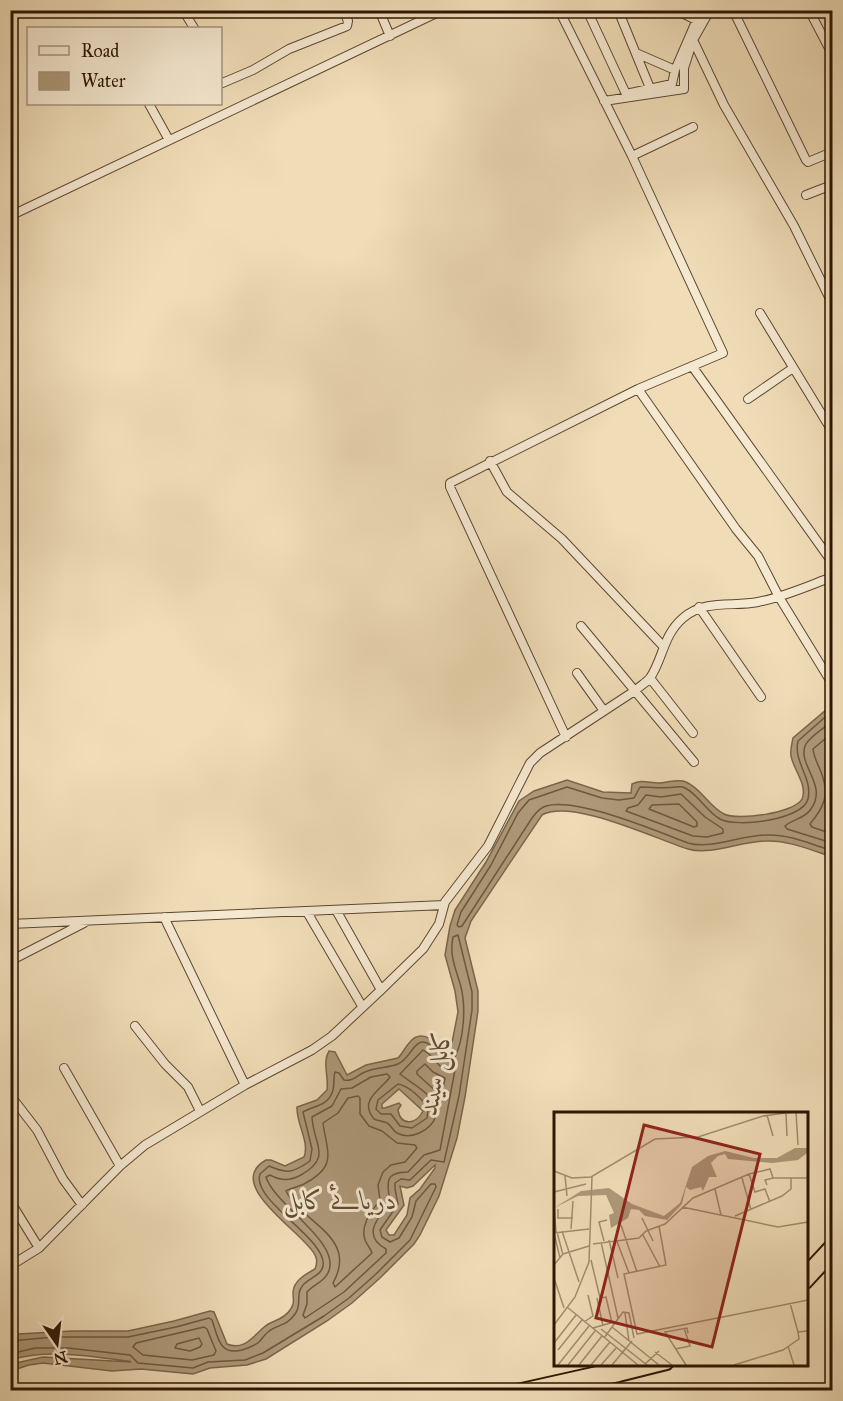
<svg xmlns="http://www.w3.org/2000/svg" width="843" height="1401" viewBox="0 0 843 1401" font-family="'IM FELL Great Primer',Amiri,serif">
<rect width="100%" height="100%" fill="#f0ddb8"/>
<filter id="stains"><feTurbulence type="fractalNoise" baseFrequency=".00333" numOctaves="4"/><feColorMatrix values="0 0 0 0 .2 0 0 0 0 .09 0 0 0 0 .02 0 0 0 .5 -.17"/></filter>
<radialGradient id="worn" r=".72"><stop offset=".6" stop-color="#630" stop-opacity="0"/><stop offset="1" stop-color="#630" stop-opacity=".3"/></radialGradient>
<path fill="#ae997a" stroke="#7b644a" stroke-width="1.5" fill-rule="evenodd" d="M832 695V857C811 850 788 840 766 841 742 841 710 856 688 849 656 839 571 798 542 815L471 921 465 938 478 991V1011L465 1097 457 1138 439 1196 420 1235 414 1244 380 1278 352 1303 327 1321 266 1359 247 1365 210 1368 193 1374 141 1369 112 1371 43 1363 29 1365 11 1371V1364L43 1357 131 1362 129 1361C90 1357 48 1348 11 1360V1336L18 1334 73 1331H128L174 1321 210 1311 214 1312 227 1344C243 1351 253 1337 263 1328 271 1320 283 1321 290 1310 295 1304 293 1299 293 1292 294 1280 306 1274 315 1269 317 1264 318 1260 315 1255 305 1233 222 1185 266 1160H271L285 1166 304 1157C310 1142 296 1123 297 1107L317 1100 327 1090C329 1077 322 1062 329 1051L335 1052 347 1075 366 1065 398 1058C403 1053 405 1047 410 1042 422 1027 439 1044 447 1054L450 1053 458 1012 455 991 445 955 450 926 455 910 486 862 519 801 534 791 567 780 603 792 631 793 632 784C642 779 649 783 659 783 667 783 678 778 686 782 701 788 709 807 724 814 737 821 795 813 802 799 808 785 793 769 791 756 790 750 792 743 793 738L827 709ZM399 1089 423 1111C417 1124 401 1127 398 1110L401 1105 399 1103 385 1108H382V1104ZM435 1165V1168L420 1189 410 1198 407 1215 394 1235H389L386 1230 404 1205 400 1186 407 1188 413 1186Z"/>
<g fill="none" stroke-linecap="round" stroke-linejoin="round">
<path stroke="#6e573e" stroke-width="1.5" d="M832 711 798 741C793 762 813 778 808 799 803 820 736 828 720 819 706 811 699 795 685 788 681 786 681 787 676 787 663 789 653 787 640 787L634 798 619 800 602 798 567 787 529 800 518 813 491 865 461 912 457 925 459 927 462 926 532 818C536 813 539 808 546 806 577 797 656 831 688 843 710 850 742 835 766 835 789 834 811 844 832 851
M832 721C825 728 808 737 805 746 798 766 828 785 811 809 805 819 792 819 785 826L787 829 832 843
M832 733 813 749C814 758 818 764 821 772 830 795 824 807 810 824L812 827 832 834
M681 794 705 817 723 829V833L707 837 693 836 626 811 628 808 638 805 646 795 661 797Z
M679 804 697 822V826L694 827 649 809 652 805Z
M423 1050 429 1054 440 1066 453 1067 455 1070 440 1150 424 1155 408 1172C384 1172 387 1183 390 1202 378 1218 361 1235 386 1249V1253L344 1292 305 1318 303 1315 307 1304V1292C314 1284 324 1282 328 1273 343 1243 275 1206 266 1177L270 1175C281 1181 290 1181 301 1175 333 1157 313 1144 312 1117L332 1106 341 1089 352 1088 371 1077 387 1074 390 1077C381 1090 358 1100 374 1119 378 1121 384 1121 387 1123 391 1125 393 1131 397 1133 411 1141 431 1130 436 1116 437 1094 413 1085 400 1074Z
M425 1064 433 1072 445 1078 442 1094H439L417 1074V1071Z
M398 1084C409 1086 423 1099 428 1109L427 1118 412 1128 400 1126 391 1114H381L376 1109 378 1100Z
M358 1096 360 1098V1114L369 1126 382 1131 397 1143 415 1145 417 1148 405 1162 391 1165 383 1172 378 1185 380 1200C371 1212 360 1225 365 1240 367 1245 371 1249 372 1253L335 1287 333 1283C359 1237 302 1223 286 1191 291 1188 298 1187 304 1184 338 1166 327 1153 323 1123L338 1113 348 1098Z
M204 1327 207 1329 216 1351 214 1355 192 1360 143 1355 133 1347 136 1343Z
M199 1338 202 1344 200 1347 190 1351 175 1348 177 1344Z
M10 1341 54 1337H128L176 1327 209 1318 212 1320C218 1337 219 1356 242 1350 248 1348 254 1346 259 1342 262 1339 265 1334 268 1332 277 1324 286 1327 295 1314 302 1305 296 1296 301 1288 306 1278 321 1277 323 1266 328 1239 251 1201 260 1174L269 1166C287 1174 293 1173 310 1161L312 1149 303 1112C313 1106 327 1106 332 1093 335 1086 333 1078 335 1072L339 1073 344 1080C353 1082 357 1075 365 1072 376 1067 388 1068 398 1064 413 1058 415 1029 435 1049 438 1052 441 1056 444 1059L451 1060 455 1057C464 1039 466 1007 461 987 456 969 449 956 453 937L458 935 472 992V1010L459 1096 444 1162 431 1160 410 1180 401 1179 395 1183V1189L398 1204 380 1230 382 1237 390 1242 399 1238 412 1217 416 1201 431 1184H435L436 1187 410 1240 376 1274 349 1298 324 1316 263 1353 245 1360 208 1362 193 1368 138 1363 130 1355 68 1348H35L10 1354"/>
<defs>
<path id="minor" d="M183 10 194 28
M379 10 390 36
M559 10 632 156 723 353 638 389 450 483V487L566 737
M587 10 626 94 672 84 675 70 701 10
M618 10 650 88
M676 10 696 20
M733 10 806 160 808 162 832 152
M809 10 832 54
M693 40 724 105 794 226 832 303
M636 53 675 70
M220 84 253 70 289 49 347 26 348 21 343 10
M604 101 684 89V68L693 40 710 10
M149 104 169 140
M632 156 693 127
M806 195 832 185
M10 216 443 10
M760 313 832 431
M692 366 832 562
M638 389 736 529 758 556 779 597 831 682
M748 399 793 368
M490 461 507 492 562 539 663 646
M699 607 761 697
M581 626 694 762
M577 673 604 711
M650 678 693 733
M336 910 381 990
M307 912 362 1006
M164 917 245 1085
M10 924 444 905
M10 961 84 923
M135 1026 165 1064 188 1087 200 1111
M64 1068 120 1166
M10 1095 37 1130 63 1179 82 1205
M10 1201 39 1248
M10 1266 39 1248 120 1166 145 1145 245 1085 312 1050 332 1036 381 990 423 949 439 924 445 902 488 846 530 763 540 753 636 690C640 686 647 682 650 678 663 659 663 635 683 618 705 599 732 607 758 602 784 597 808 586 832 577"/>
<path id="highway" d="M806 1272 832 1244
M806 1283 832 1255
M517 1390 633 1364
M550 1390 619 1376 667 1364"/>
</defs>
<use href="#minor" stroke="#5e4730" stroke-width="10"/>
<use href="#highway" stroke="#2e1502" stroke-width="14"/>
<use href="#minor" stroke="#f5e9d1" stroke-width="8"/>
<use href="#highway" stroke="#f0ddb8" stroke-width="10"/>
</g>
<g text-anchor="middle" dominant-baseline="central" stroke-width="6" stroke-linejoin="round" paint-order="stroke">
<g font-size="26" font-style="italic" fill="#614a32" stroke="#f5e9d1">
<text transform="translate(435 1072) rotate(-80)">کابل سيند</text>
<text x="340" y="1200">دریائے کابل</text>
</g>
</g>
<g transform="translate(554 1112)">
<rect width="254" height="254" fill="#f0ddb8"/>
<path d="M241 36H253V41L244 48 218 51 174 47 171 42 164 44 157 51 163 65H155L149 79 147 75 136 78 132 75 128 92 113 108 91 104 85 98 77 97 74 106 57 116 55 103 60 101 52 83 24 84 0 96 27 79 55 76 78 92 110 104 126 91 138 55 154 44 171 39 200 46H223Z" fill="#ae997a"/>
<path fill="none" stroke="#a28d6f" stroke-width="1.5" d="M242 0 244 33M232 2 233 24M213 3 219 24M0 59 18 66 37 65 101 27 144 25 209 4 239 0M195 62 201 80 211 77 216 90M11 64 13 84M188 66 197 98M213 73 211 68 219 66H254M161 77 167 103M0 80 32 72M128 95 224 115 254 110M0 96 2 120M4 97V106H19M181 104 228 84 237 77V66M88 106 99 129M67 113 83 160M105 114 112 153 70 162 83 222 254 188M17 117 19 89M8 119 25 170M3 120 9 143M0 121 35 117M0 121 6 146M89 123 106 155M62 127 75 161M55 128 64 166M50 129 45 110 53 108M47 130 64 206M39 132 85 126 92 119 111 112 139 86 195 62 216 57 219 66M37 148 47 190M0 153 9 142 35 134M0 166 10 196M43 186 49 214M46 186 52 185 58 211M236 191 244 220M13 195 84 253M71 201 75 229M30 210 39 204 34 183M0 213 21 185 35 150 38 65M58 215 105 253M39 216 60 210M47 217 93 253M50 226 69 200 75 201 80 226M0 231 22 203M234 234 240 253M121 237 136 234 130 216M4 238 28 208M101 240 118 253M91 252 105 239M4 253 35 214M14 253 41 219M25 253 48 224M37 253 56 230M47 253 63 235M58 253 78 229M132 253 111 220 133 216 134 221M180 253 229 238 245 227 244 220 254 219"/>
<path fill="#8f2418" fill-opacity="0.15" stroke="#8f2418" stroke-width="3" d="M90 13 206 42 158 235 42 206Z"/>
<rect width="254" height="254" fill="none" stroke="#2e1502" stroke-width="3"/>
</g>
<rect width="843" height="1401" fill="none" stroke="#f0ddb8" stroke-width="36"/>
<rect x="12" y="12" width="819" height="1377" fill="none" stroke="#2e1502" stroke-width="3"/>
<rect x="18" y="18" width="807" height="1365" fill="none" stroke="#2e1502" stroke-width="1.5"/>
<rect x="27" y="27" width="195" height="78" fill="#f5e9d1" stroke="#a5947e" stroke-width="1.5"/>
<rect x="39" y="46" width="30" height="9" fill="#f5e9d1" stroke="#a5947e" stroke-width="1.5"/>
<text x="81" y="57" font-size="18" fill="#2e1502">Road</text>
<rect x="39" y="72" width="30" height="18" fill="#ae997a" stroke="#a5947e" stroke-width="1.5"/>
<text x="81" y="87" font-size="18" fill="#2e1502">Water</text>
<g transform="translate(57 1344) rotate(166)" stroke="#f5e9d1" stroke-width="4.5" paint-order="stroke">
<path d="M0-4.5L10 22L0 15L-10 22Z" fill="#2e1502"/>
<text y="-9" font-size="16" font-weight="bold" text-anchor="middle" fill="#2e1502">N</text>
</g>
<rect width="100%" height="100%" filter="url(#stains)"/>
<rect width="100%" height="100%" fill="url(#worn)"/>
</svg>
